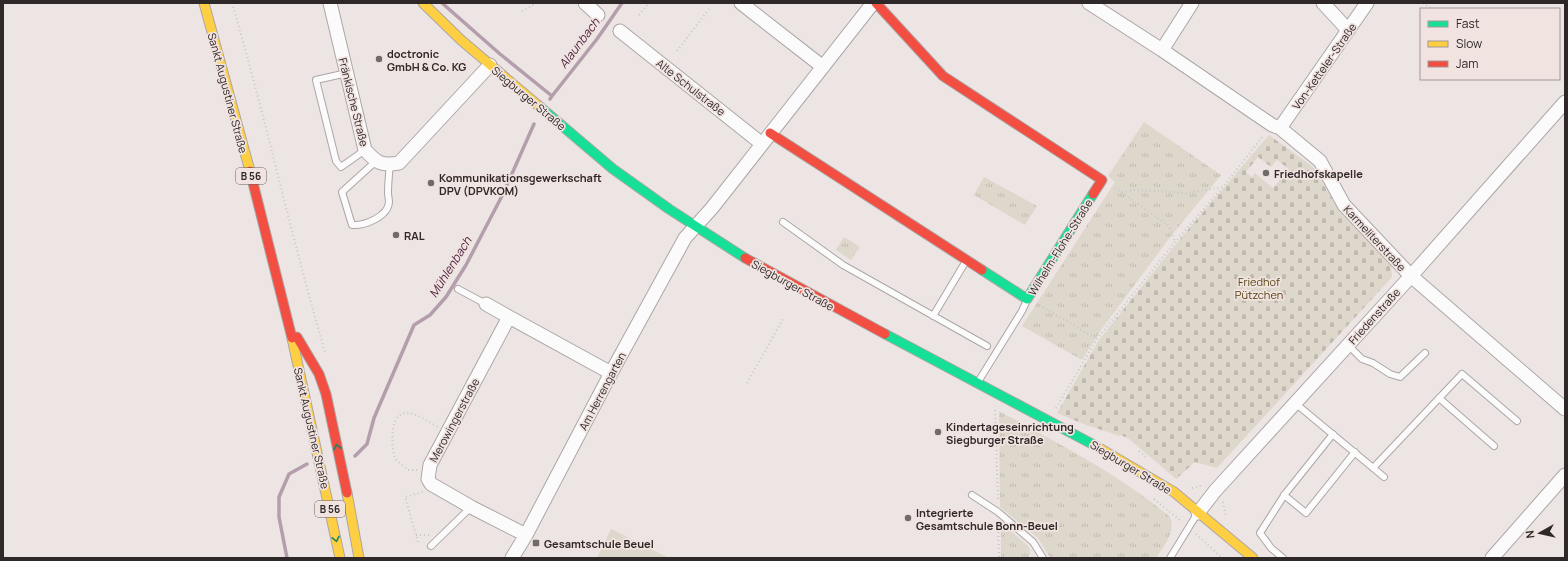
<svg xmlns="http://www.w3.org/2000/svg" width="1568" height="561" viewBox="0 0 1568 561" font-family="Manrope,sans-serif">
<defs>
<pattern id="grass-tufts" width="24" height="20" patternUnits="userSpaceOnUse"><rect width="24" height="20" fill="#ded7cc"/><path d="M3 7l-1-3M5 7V3M7 7l1-3M15 17l-1-3M17 17v-4M19 17l1-3" fill="none" stroke="#bfb9af"/></pattern>
<pattern id="cemetery-stones" width="16" height="16" patternUnits="userSpaceOnUse"><rect width="16" height="16" fill="#ded7cc"/><path d="M2 7V4a2 2 0 0 1 4 0v3zM10 15v-3a2 2 0 0 1 4 0v3z" fill="#bfb9af"/></pattern>
</defs>
<rect width="100%" height="100%" fill="#ece5e4"/>
<path fill="url(#grass-tufts)" d="M1144 122 1221 175 1171 236 1101 330 1082 360 1022 326 1115 182 1108 176Z
M984 177 1037 206 1025 225 974 195Z
M844 237 860 247 851 260 836 250Z
M999 411C1058 443 1117 473 1169 516 1178 529 1163 547 1156 558H1053L1049 556 1038 538 1000 507Z
M1005 526 1028 546 1030 550 1029 558H1001V530Z"/>
<path fill="url(#cemetery-stones)" fill-rule="evenodd" d="M1269 135 1313 167 1341 214 1391 263 1392 277 1217 468 1195 462 1176 479 1129 439 1121 435 1120 436 1086 425 1057 413 1099 340 1180 239ZM1258 157 1271 167 1277 160 1289 169 1273 188 1255 173 1252 177 1246 172Z"/>
<path fill="#ded7cc" d="M611 529 669 558H597Z"/>
<g fill="none" stroke-linecap="round" stroke-linejoin="round">
<path stroke="#b49eab" stroke-width="3.5" d="M442 3 500 54 552 96 550 99
M552 96 597 39 622 3
M355 456 367 444 374 418 414 325 430 315 446 297 466 265 503 194 534 124
M287 558 279 517V497L289 474 307 464"/>
<defs>
<path id="lane" d="M347 73 316 80 336 161 341 167 365 150
M375 162 342 192 352 225C364 226 388 217 389 202 389 199 388 196 388 193 388 183 389 174 390 164
M783 222 843 265 987 346
M458 289 486 304
M933 316 966 261
M1348 345 1362 359 1373 363 1390 374 1400 377 1425 353
M978 382 1022 311 1027 300
M1439 398 1494 446
M1295 403 1384 477
M1373 468 1462 374 1517 421
M972 495 998 512 1033 542 1043 558
M1284 495 1306 513 1355 452
M431 546 471 507
M1170 558 1197 514
M1283 558 1271 548 1260 533 1285 494 1333 434"/>
<path id="street" d="M330 3 365 150C377 163 381 166 399 163L490 65
M585 3 598 15
M741 3 823 67
M1089 3 1162 50 1272 125 1280 128 1320 161 1344 205 1411 276 1565 409
M1323 3 1348 30
M620 31 762 144
M1162 50 1192 3
M1280 128 1367 3
M486 304 509 317 430 465 428 479 431 484 471 507 526 535
M509 317 611 373
M1198 513 1215 491 1411 276 1565 102
M512 558 526 535 611 373 685 238 712 208 873 3
M1492 558 1565 475"/>
<path id="fast" d="M540 107 613 169 669 209 745 258
M982 270 1027 299 1093 194
M885 334 1094 445"/>
<path id="slow" d="M204 3 250 171
M423 3 461 40 540 107
M292 338 340 558
M1094 445 1174 492 1253 558
M347 493 359 558"/>
<path id="jam" d="M876 3 943 76 1102 180 1093 194
M770 133 982 270
M250 171 292 338
M745 258 885 334
M297 337 319 374 326 394 347 493"/>
</defs>
<use href="#lane" stroke="#aca6a6" stroke-width="8"/>
<use href="#street" stroke="#aca6a6" stroke-width="15"/>
<use href="#fast" stroke="#aca6a6" stroke-width="11"/>
<use href="#slow" stroke="#aca6a6" stroke-width="11"/>
<use href="#jam" stroke="#aca6a6" stroke-width="11"/>
<path stroke="#c9c6c5" stroke-width="2" stroke-dasharray="1 3" stroke-linecap="butt" d="M232 3C266 119 291 236 325 352
M1423 3 1432 9
M522 11 536 3
M639 15 649 3
M677 51 709 9
M1115 188 1169 226 1175 242
M1122 192 1134 190 1186 193 1223 187
M1039 305 1097 339
M747 383 783 319
M1056 408 1097 339 1175 242 1223 187 1264 135
M995 410 998 501
M1139 451 1146 457
M417 470H408L395 459C391 446 388 406 413 414 421 416 430 423 438 427
M1192 488 1200 486 1203 488
M1154 499 1182 522
M1223 502 1226 517
M998 524 999 558
M1196 534 1222 558
M416 535H429
M418 542 405 497 423 492"/>
<use href="#lane" stroke="#fcfbfb" stroke-width="6"/>
<use href="#street" stroke="#fcfbfb" stroke-width="13"/>
<use href="#fast" stroke="#16e098" stroke-width="9"/>
<use href="#slow" stroke="#ffcf43" stroke-width="9"/>
<use href="#jam" stroke="#f24e42" stroke-width="9"/>
</g>
<defs><path id="oneway-chevron" d="M-2-3.5L2.5 0L-2 3.5" fill="none" stroke-width="1.6" stroke-linecap="round" stroke-linejoin="round"/></defs>
<g stroke="#228460">
<use href="#oneway-chevron" transform="translate(337 447) rotate(-102)"/>
<use href="#oneway-chevron" transform="translate(336 539) rotate(78)"/>
</g>
<g fill="#706b6a" stroke="#f0e3e0" stroke-width="1.5">
<circle cx="379" cy="59" r="4"/>
<circle cx="1266" cy="173" r="4"/>
<circle cx="431" cy="183" r="4"/>
<circle cx="396" cy="235" r="4"/>
<circle cx="938" cy="432" r="4"/>
<circle cx="908" cy="518" r="4"/>
<rect x="532" y="539" width="8" height="8" rx="2"/>
</g>
<g text-anchor="middle" dominant-baseline="central" stroke-width="3.5" stroke-linejoin="round" paint-order="stroke">
<g fill="#f0e3e0" stroke="#68615f" stroke-width="1">
<rect x="236" y="168" width="30" height="16" rx="3"/>
<rect x="315" y="501" width="30" height="16" rx="3"/>
</g>
<g font-size="10" font-weight="bold" fill="#2e2928">
<text x="251" y="176">B 56</text>
<text x="330" y="509">B 56</text>
</g>
<g font-size="11" font-weight="bold" fill="#2e2928" stroke="#f0e3e0" text-anchor="start">
<text x="387" y="53">doctronic<tspan x="387" dy="13">GmbH &amp; Co. KG</tspan></text>
<text x="1274" y="173">Friedhofskapelle</text>
<text x="439" y="177">Kommunikationsgewerkschaft<tspan x="439" dy="13">DPV (DPVKOM)</tspan></text>
<text x="404" y="235">RAL</text>
<text x="946" y="426">Kindertageseinrichtung<tspan x="946" dy="13">Siegburger Straße</tspan></text>
<text x="916" y="512">Integrierte<tspan x="916" dy="13">Gesamtschule Bonn-Beuel</tspan></text>
<text x="544" y="543">Gesamtschule Beuel</text>
</g>
<g font-size="11" fill="#2e2928" stroke="#f0e3e0">
<text transform="translate(1324 66) rotate(-55)">Von-Ketteler-Straße</text>
<text transform="translate(691 87) rotate(38)">Alte Schulstraße</text>
<text transform="translate(228 93) rotate(75)">Sankt Augustiner Straße</text>
<text transform="translate(529 98) rotate(40)">Siegburger Straße</text>
<text transform="translate(354 102) rotate(76)">Fränkische Straße</text>
<text transform="translate(1375 238) rotate(47)">Karmeliterstraße</text>
<text transform="translate(1060 247) rotate(-58)">Wilhelm-Flohe-Straße</text>
<text transform="translate(793 285) rotate(29)">Siegburger Straße</text>
<text transform="translate(1374 316) rotate(-48)">Friedenstraße</text>
<text transform="translate(602 391) rotate(-62)">Am Herrengarten</text>
<text transform="translate(454 420) rotate(-62)">Merowingerstraße</text>
<text transform="translate(312 428) rotate(77)">Sankt Augustiner Straße</text>
<text transform="translate(1131 467) rotate(31)">Siegburger Straße</text>
</g>
<g font-size="11" fill="#56430f" stroke="#f0e3e0">
<text x="1259" y="281">Friedhof<tspan x="1259" dy="13">Pützchen</tspan></text>
</g>
<g font-size="12" font-style="italic" fill="#4f2642" stroke="#f0e3e0">
<text transform="translate(579 43) rotate(-53)">Alaunbach</text>
<text transform="translate(450 267) rotate(-58)">Mühlenbach</text>
</g>
</g>
<rect width="1568" height="561" fill="none" stroke="#2e2928" stroke-width="8"/>
<rect x="1420" y="8" width="140" height="72" fill="#f0e3e0" stroke="#a29996"/>
<rect x="1428" y="21" width="20" height="6" fill="#16e098" stroke="#a29996"/>
<text x="1456" y="28" font-size="12" fill="#2e2928">Fast</text>
<rect x="1428" y="41" width="20" height="6" fill="#ffcf43" stroke="#a29996"/>
<text x="1456" y="48" font-size="12" fill="#2e2928">Slow</text>
<rect x="1428" y="61" width="20" height="6" fill="#f24e42" stroke="#a29996"/>
<text x="1456" y="68" font-size="12" fill="#2e2928">Jam</text>
<g transform="translate(1540 533) rotate(262)" stroke="#f0e3e0" stroke-width="3" paint-order="stroke">
<path d="M0-3L7 15L0 10L-7 15Z" fill="#2e2928"/>
<text y="-6" font-size="11" font-weight="bold" text-anchor="middle" fill="#2e2928">N</text>
</g>
</svg>
